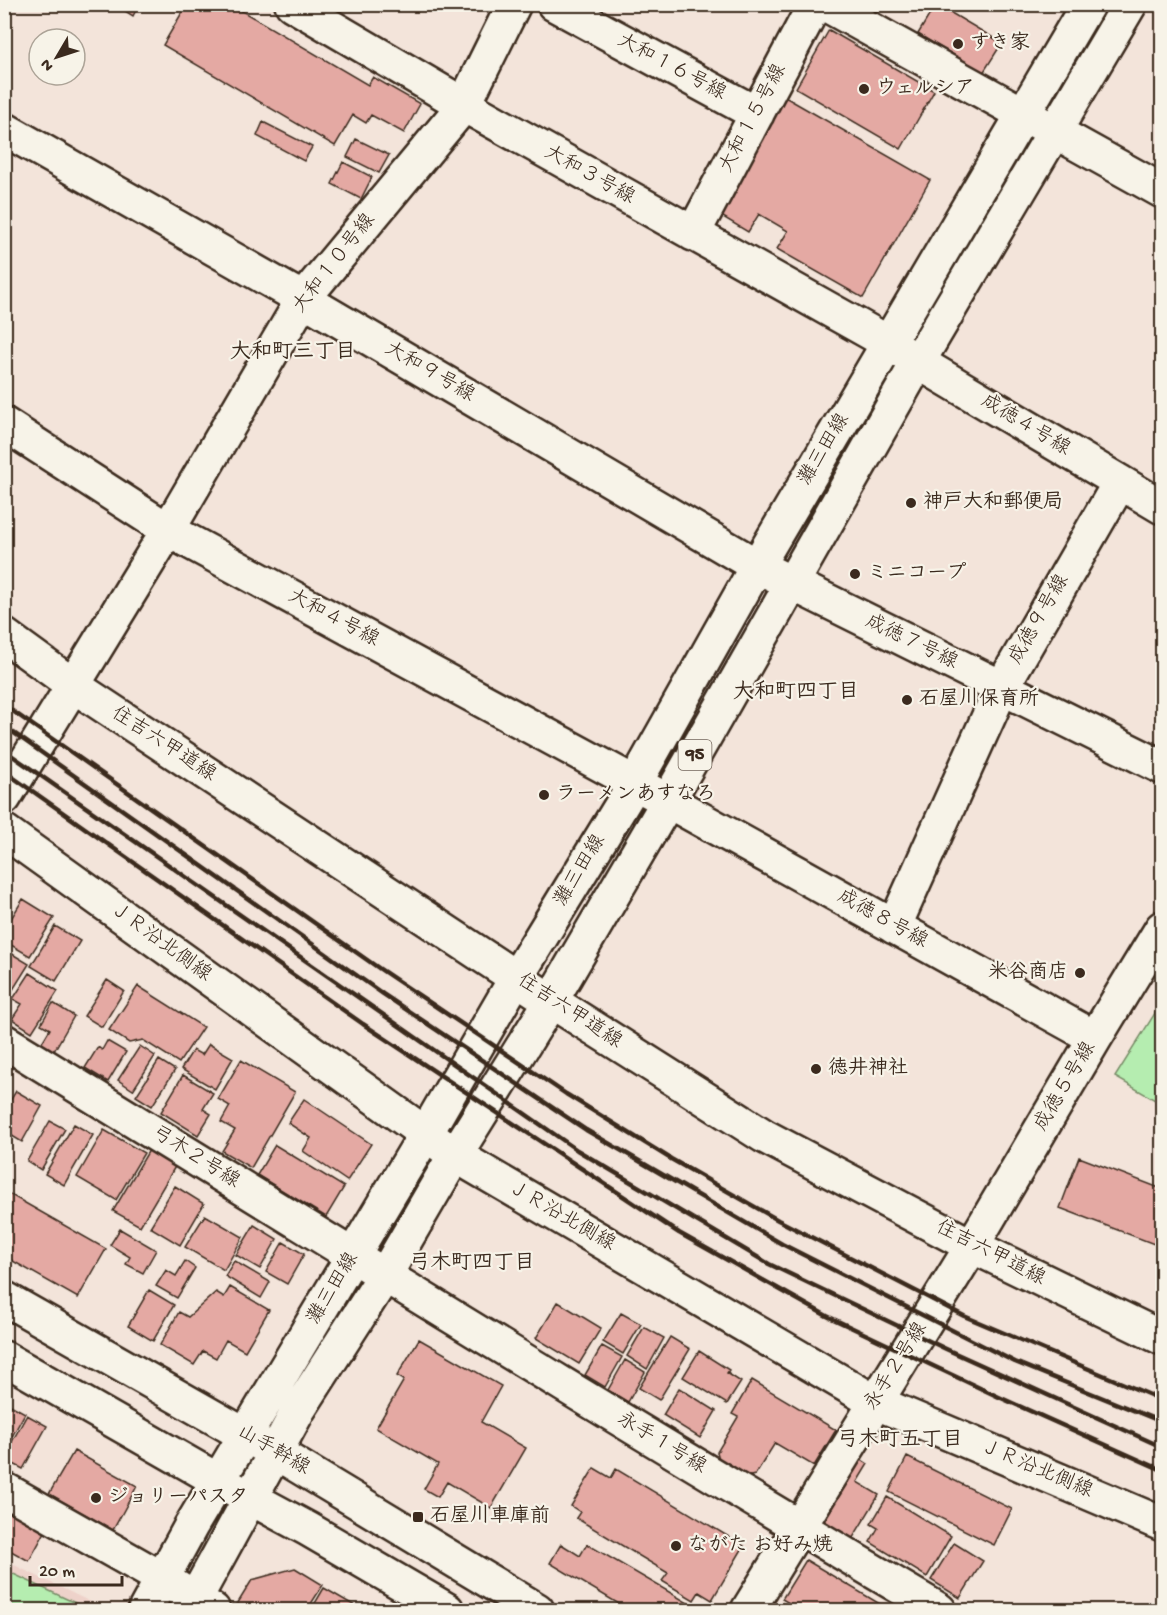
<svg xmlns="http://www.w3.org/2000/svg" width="1167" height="1615" viewBox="0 0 1167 1615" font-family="'Gochi Hand','Klee One',sans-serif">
<rect width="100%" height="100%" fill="#f3e4da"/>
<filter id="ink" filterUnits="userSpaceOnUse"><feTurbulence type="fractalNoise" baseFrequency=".0167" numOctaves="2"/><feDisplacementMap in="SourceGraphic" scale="12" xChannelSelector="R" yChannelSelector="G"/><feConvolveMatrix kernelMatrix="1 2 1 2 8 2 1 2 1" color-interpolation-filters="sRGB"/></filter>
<g filter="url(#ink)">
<path fill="#eed2ca" d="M4 1560 101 1607 98 1610H5Z"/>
<path fill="#b5edb0" stroke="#788c67" stroke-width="1.5" d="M1162 1002V1104L1115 1077Z
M4 1570H5L88 1609 5 1610Z"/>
<path fill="#e4a9a3" stroke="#3b2a1e" stroke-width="1.5" d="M114 4H139L133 16Z
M187 4H230L368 85 373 77 420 104 404 133 371 115 366 123 353 115 335 146 163 45Z
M936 4 1002 43 983 73 918 34Z
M829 30 934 91 901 149 796 88Z
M785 97 930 180 863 298 777 249 788 231 759 214 748 232 718 214Z
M263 122 312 147 304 161 257 136Z
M356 139 389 155 379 173 347 157Z
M343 162 372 177 361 199 332 184Z
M23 899 54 918 30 956 4 941V930Z
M55 926 80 941 56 981 31 966Z
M4 949 29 964 4 1004Z
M30 973 58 991 32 1032 12 1019 22 1004 13 999Z
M107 980 124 991 102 1027 84 1016Z
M138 986 203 1027 179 1063 143 1040 129 1043 109 1030Z
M53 1003 74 1016 54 1051 41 1044 50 1029 41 1024Z
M107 1041 126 1052 108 1082 85 1068 98 1047 102 1050Z
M209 1044 233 1058 215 1089 181 1069 193 1050 202 1055Z
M140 1046 155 1056 133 1090 118 1080Z
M159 1060 175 1070 152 1106 136 1096Z
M241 1060 295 1092 251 1168 222 1151 235 1130 221 1122 230 1106 218 1099Z
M183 1075 213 1093 203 1109 211 1114 198 1135 161 1112Z
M16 1091 42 1106 22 1142 4 1131V1111Z
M304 1099 371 1144 347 1181 303 1151 311 1138 288 1123Z
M50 1121 65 1129 41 1170 27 1161Z
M74 1124 93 1135 64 1185 45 1174Z
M104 1130 144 1153 116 1200 77 1177Z
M275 1145 344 1187 326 1217 257 1175Z
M149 1150 176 1165 140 1226 113 1211Z
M1079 1157 1162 1189V1247L1060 1208Z
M175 1186 204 1204 180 1245 150 1227Z
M4 1191 106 1249 78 1298 4 1256Z
M205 1215 243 1237 224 1270 185 1247Z
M254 1225 277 1239 260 1269 236 1255Z
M120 1229 156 1250 143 1273 126 1264 130 1257 110 1245Z
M283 1242 304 1254 287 1284 266 1272Z
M185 1261 195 1268 177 1298 156 1286 166 1270 176 1276Z
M234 1261 270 1282 261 1298 225 1276Z
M230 1287 269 1310 245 1351 226 1340 216 1358 203 1351 194 1365 160 1345 179 1312 188 1317 216 1292 224 1297Z
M149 1290 174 1305 153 1341 128 1326Z
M558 1302 601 1328 579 1364 536 1338Z
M621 1313 641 1324 623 1354 603 1342Z
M644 1327 664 1338 647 1369 627 1356Z
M670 1337 690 1349 659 1400 639 1388Z
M419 1339 501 1386 481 1422 526 1448 491 1508 447 1482 438 1497 424 1489 438 1464 376 1428 404 1380 397 1376Z
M602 1346 622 1357 605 1387 585 1375Z
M699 1351 729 1370 727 1373 741 1382 727 1404 683 1377Z
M625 1360 645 1372 628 1402 608 1390Z
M752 1380 836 1430 814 1466 775 1443 755 1475 746 1477 719 1459 717 1452 738 1417 732 1414Z
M679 1388 716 1411 700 1438 663 1415Z
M5 1402 25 1413 4 1451V1403Z
M27 1415 47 1426 23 1469 4 1459V1456Z
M74 1451 137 1486 113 1530 49 1494Z
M857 1457 868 1464 857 1482 879 1495 851 1541 819 1522Z
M907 1457 1012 1509 994 1545 889 1492Z
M594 1468 611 1478 616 1469 744 1546 712 1600 699 1592 694 1600 662 1581 668 1573 576 1518 580 1512 571 1506Z
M887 1497 951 1536 927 1577 870 1542 878 1528 871 1524Z
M4 1508 46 1530 29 1561 4 1547Z
M954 1543 983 1561 960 1598 931 1580Z
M561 1544 580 1556 587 1544 700 1610H629L550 1563Z
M806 1560 890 1610H801L782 1599Z
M295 1568 323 1585 307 1610H243L236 1606 252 1580Z
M324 1588 362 1610H311Z"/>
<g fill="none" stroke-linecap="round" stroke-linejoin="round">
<defs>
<path id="minor" d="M292 4 464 105 889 343 918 362 1162 507
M554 4 757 114
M825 4 1162 191
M4 129 303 299 757 566 1162 767
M693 234 815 4
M4 424 168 530 668 801 1095 1038
M4 635 74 686 551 1001 764 1136 972 1246 1162 1338
M4 798 168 530 303 299 464 105 514 4
M4 831 455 1155 875 1402 1162 1524
M894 927 1002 687 1120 482
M4 1041C315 1232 625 1425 939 1610
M4 1298 275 1452
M4 1358 219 1481
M4 1489 163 1579 213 1610
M748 1610 972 1246 1095 1038 1162 928"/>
<path id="major" d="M275 1452 537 1610
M232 1488 308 1529 447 1610
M145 1610 191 1526 425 1135 516 978 635 783 757 566 1088 4
M189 1610 299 1409 385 1275 455 1155 551 1001 668 801 918 362 1130 4"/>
</defs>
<use href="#minor" stroke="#3b2a1e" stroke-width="38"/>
<use href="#major" stroke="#3b2a1e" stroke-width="38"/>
<use href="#minor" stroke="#f7f3e8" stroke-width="33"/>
<use href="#major" stroke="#f7f3e8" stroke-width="33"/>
<path stroke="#3b2a1e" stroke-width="4.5" d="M4 705 380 969 566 1094 671 1159 778 1220 964 1316 1162 1400
M4 726 383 994 586 1130 782 1244 1015 1362 1162 1422
M4 750 577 1150 769 1264 946 1349 1162 1447
M4 771 363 1024 679 1233 827 1316 999 1397 1162 1470"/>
</g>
</g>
<g fill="#3b2a1e" stroke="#f7f3e8" stroke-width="2">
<circle cx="958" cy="44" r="6"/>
<circle cx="864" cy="89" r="6"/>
<circle cx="911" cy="503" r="6"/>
<circle cx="855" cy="574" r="6"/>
<circle cx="907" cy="700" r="6"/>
<circle cx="544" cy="795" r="6"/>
<circle cx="1080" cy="973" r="6"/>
<circle cx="816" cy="1069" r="6"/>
<circle cx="96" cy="1498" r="6"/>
<rect x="412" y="1511" width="12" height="12" rx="3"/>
<circle cx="676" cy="1546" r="6"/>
</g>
<g text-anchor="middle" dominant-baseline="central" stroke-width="4.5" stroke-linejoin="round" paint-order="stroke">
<rect fill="#f7f3e8" stroke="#73665b" stroke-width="1.5" x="678.5" y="740" width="33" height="30" rx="4.5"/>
<g font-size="18" font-weight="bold" fill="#3b2a1e">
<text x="695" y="755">95</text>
</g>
<g font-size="20" font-weight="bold" fill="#3b2a1e" stroke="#f7f3e8" text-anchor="start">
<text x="970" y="44">すき家</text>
<text x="876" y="89">ウェルシア</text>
<text x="923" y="503">神戸大和郵便局</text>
<text x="867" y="574">ミニコープ</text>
<text x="919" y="700">石屋川保育所</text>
<text x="556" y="795">ラーメンあすなろ</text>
<text x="1068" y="973" text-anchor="end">米谷商店</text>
<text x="828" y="1069">徳井神社</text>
<text x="108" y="1498">ジョリーパスタ</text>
<text x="430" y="1517">石屋川車庫前</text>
<text x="688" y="1546">ながた お好み焼</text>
</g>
<g font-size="20" fill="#3b2a1e" stroke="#f7f3e8">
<text transform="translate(671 68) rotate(28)">大和１６号線</text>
<text transform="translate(754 119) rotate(-62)">大和１５号線</text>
<text transform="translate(589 176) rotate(29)">大和３号線</text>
<text transform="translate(335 264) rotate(-52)">大和１０号線</text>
<text transform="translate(429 373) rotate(30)">大和９号線</text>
<text transform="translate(1025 426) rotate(31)">成徳４号線</text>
<text transform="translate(825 450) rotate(-59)">灘三田線</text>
<text transform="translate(333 619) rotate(28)">大和４号線</text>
<text transform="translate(1040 620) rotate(-60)">成徳９号線</text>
<text transform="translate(911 643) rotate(26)">成徳７号線</text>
<text transform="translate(163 745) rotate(33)">住吉六甲道線</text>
<text transform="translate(581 871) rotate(-59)">灘三田線</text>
<text transform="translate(882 920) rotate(29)">成徳８号線</text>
<text transform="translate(160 943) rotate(36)">ＪＲ沿北側線</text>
<text transform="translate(569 1012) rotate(33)">住吉六甲道線</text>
<text transform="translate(1066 1087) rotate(-59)">成徳５号線</text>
<text transform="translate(195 1158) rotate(32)">弓木２号線</text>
<text transform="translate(561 1217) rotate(30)">ＪＲ沿北側線</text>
<text transform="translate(990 1254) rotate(27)">住吉六甲道線</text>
<text transform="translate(334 1289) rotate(-59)">灘三田線</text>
<text transform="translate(897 1367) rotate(-58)">永手２号線</text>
<text transform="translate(661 1444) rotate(31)">永手１号線</text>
<text transform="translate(273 1451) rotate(30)">山手幹線</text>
<text transform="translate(1036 1470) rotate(23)">ＪＲ沿北側線</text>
</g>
<g font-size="21" font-weight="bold" fill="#3b2a1e" stroke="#f7f3e8">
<text x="293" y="353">大和町三丁目</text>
<text x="796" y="693">大和町四丁目</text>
<text x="472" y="1264">弓木町四丁目</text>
<text x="900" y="1441">弓木町五丁目</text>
</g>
</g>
<rect width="1167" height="1615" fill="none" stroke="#f7f3e8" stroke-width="24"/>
<rect x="12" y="12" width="1143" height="1591" fill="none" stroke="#3b2a1e" stroke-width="2" filter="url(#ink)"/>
<g transform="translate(57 57) rotate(231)"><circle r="28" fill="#f7f3e8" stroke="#aca397" stroke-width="1.5"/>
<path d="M0-4.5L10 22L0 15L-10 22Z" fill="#3b2a1e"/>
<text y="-9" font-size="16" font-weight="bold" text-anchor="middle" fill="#3b2a1e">N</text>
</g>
<path d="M30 1576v9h92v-9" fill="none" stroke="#3b2a1e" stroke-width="3"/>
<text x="39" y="1576" font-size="18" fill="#3b2a1e" stroke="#f7f3e8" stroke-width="4.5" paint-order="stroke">20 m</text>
</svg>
